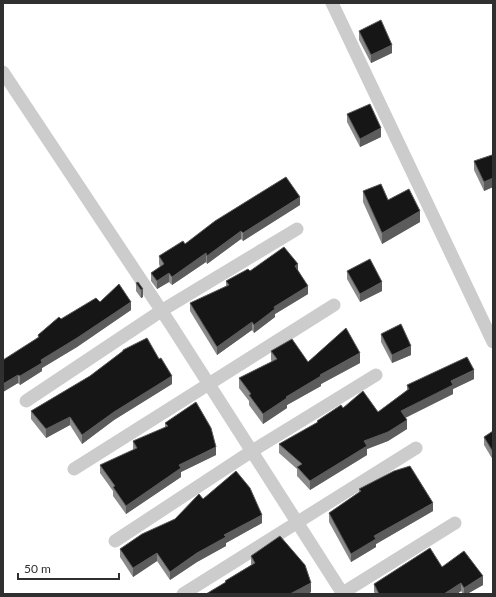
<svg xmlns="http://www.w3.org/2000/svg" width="496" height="597" viewBox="0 0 496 597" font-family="Lato,sans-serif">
<rect width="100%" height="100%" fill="#fff"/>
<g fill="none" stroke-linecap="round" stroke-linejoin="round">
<path stroke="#ccc" stroke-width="13" d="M332 3 493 342
M3 72 171 325 343 594
M26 401 161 311 297 229
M74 469 334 305
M115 541 252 451 376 375
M183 594 416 448
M341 594 455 523"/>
</g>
<path fill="#8a8a8a" d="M359 31 392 53 371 63 359 40Z
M347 114 381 137 360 147 347 122Z
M493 157V187L484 191 474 170V161Z
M363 191 388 200 420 222 382 244 363 202Z
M300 205 243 241 241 239 207 264 206 262 172 285 169 282 157 289 151 281V273L160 267 159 264V256L185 244Z
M298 270 308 294 275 314V317L254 333 252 330 217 355 190 311V303L226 286V281L250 271Z
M347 271 382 291 360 302 347 279Z
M136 283 143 289V297L141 298 136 291Z
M100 302 131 310 77 347 42 368V371L20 385 18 383 3 392 38 337V335Z
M381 334 411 355 392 363 381 342Z
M123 350 172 384 114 420 82 444 70 425 46 438 31 419V411L90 376 123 351Z
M271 351 308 362 360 363 321 384V386L287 405V408L263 424 249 405V401L239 388V378L272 362 271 360Z
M474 379 453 389V394L405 418 407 429 388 441 367 449V455L310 490 297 476V469L279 453V444L317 423V421L343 408 378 412 407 390V385Z
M165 423 216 455 181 472V477L126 514 113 496V491L100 473V465L133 450V441L165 428Z
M493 431V460L484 445V437Z
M359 489 433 511 376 544V547L351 562 329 522V513L359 492Z
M203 499 262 523 226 543V546L197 562 170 580 157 561 133 577 120 557V549L175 519Z
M251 556 311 592 308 594H206L225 583V581L251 565Z
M442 567 483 585 467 594H463L461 591 457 594H375L374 592V584Z"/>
<path fill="#5c5c5c" d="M392 45V53L371 63V55Z
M381 128V137L360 147V139Z
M493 178V187L484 191V182Z
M300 197V205L243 241V233Z
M420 211V222L382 244V233Z
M241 231V239L207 264V256Z
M206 253V262L172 285V277Z
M298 264V272L295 266Z
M169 273V282L157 289V281Z
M382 282V291L360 302V294Z
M308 286V294L275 314V317L254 333V325L274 307Z
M143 289V297L141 298V290Z
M131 302V310L77 347 42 368V371L20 385V376L41 360Z
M252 322V330L217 355V347Z
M411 346V355L392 363V355Z
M360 353V363L321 384V386L287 405V408L263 424V414L286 397 320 375Z
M474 370V379L453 389V394L401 420V411L451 381Z
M18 375V383L3 392V384Z
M172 376V384L114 420 82 444V435L114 412Z
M70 417V425L46 438V429Z
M407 420V429L388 441 367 449V455L310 490V481L364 441Z
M216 447V455L181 472V477L126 514V506L179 465Z
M433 503V511L376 544V547L351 562V554L374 536Z
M262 515V523L226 543V546L197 562 170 580V572L224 535Z
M157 553V561L133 577V568Z
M483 576V585L467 594H464V588Z
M311 583V592L308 594H290Z
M461 583V591L457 594H444Z"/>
<path fill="#161616" stroke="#5c5c5c" d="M381 20 392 45 371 55 359 31Z
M370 104 381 128 360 139 347 114Z
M492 155 493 157V178L484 182 474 161Z
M286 177 300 197 243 233 241 231 207 256 206 253 172 277 169 273 157 281 151 273 164 264 159 256 183 241 185 244 215 221Z
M381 184 388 200 409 189 420 211 382 233 363 191Z
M284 247 298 264 295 266 308 286 274 307 275 309 254 325 252 322 217 347 190 303 229 285 226 281 248 269 250 271Z
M370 259 382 282 360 294 347 271Z
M138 282 143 289 141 290 136 283Z
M119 284 131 302 77 338 41 360 42 363 20 376 18 375 3 384V360L39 337 38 335 59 317 61 319 96 298 100 302Z
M401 324 411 346 392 355 381 334Z
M346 328 360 353 320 375 321 376 286 397 287 398 263 414 249 395 251 394 239 378 277 359 271 351 292 339 308 362Z
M147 338 159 359 161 358 172 376 114 412 82 435 70 417 46 429 31 411 90 376 123 351V350Z
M467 357 474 370 451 381 453 385 401 411 407 420 388 432 364 441 367 446 310 481 297 467 302 464 279 444 318 422 317 421 341 405 343 408 363 391 378 412 409 389 407 385Z
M196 402 211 428 216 447 179 465 181 468 126 506 113 487 115 486 100 465 137 448 133 441 168 426 165 423Z
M493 431V452L484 437Z
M410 466 433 503 374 536 376 539 351 554 329 513 361 491 359 489 394 471Z
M236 471 250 488 262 515 224 535 226 537 197 553 170 572 157 553 133 568 120 549 142 534 175 519 199 494 203 499Z
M280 536 305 565 311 583 290 594H206L226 582 225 581 255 563 251 556Z
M430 548 442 567 464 551 483 576 464 588 461 583 444 594H379L374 584Z"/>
<rect width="496" height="597" fill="none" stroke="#2f2f2f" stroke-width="8"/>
<path d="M18 573v6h101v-6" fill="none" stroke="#2f2f2f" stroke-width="2"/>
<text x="24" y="573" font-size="12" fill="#2f2f2f" stroke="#ffffff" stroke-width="3" paint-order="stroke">50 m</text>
</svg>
